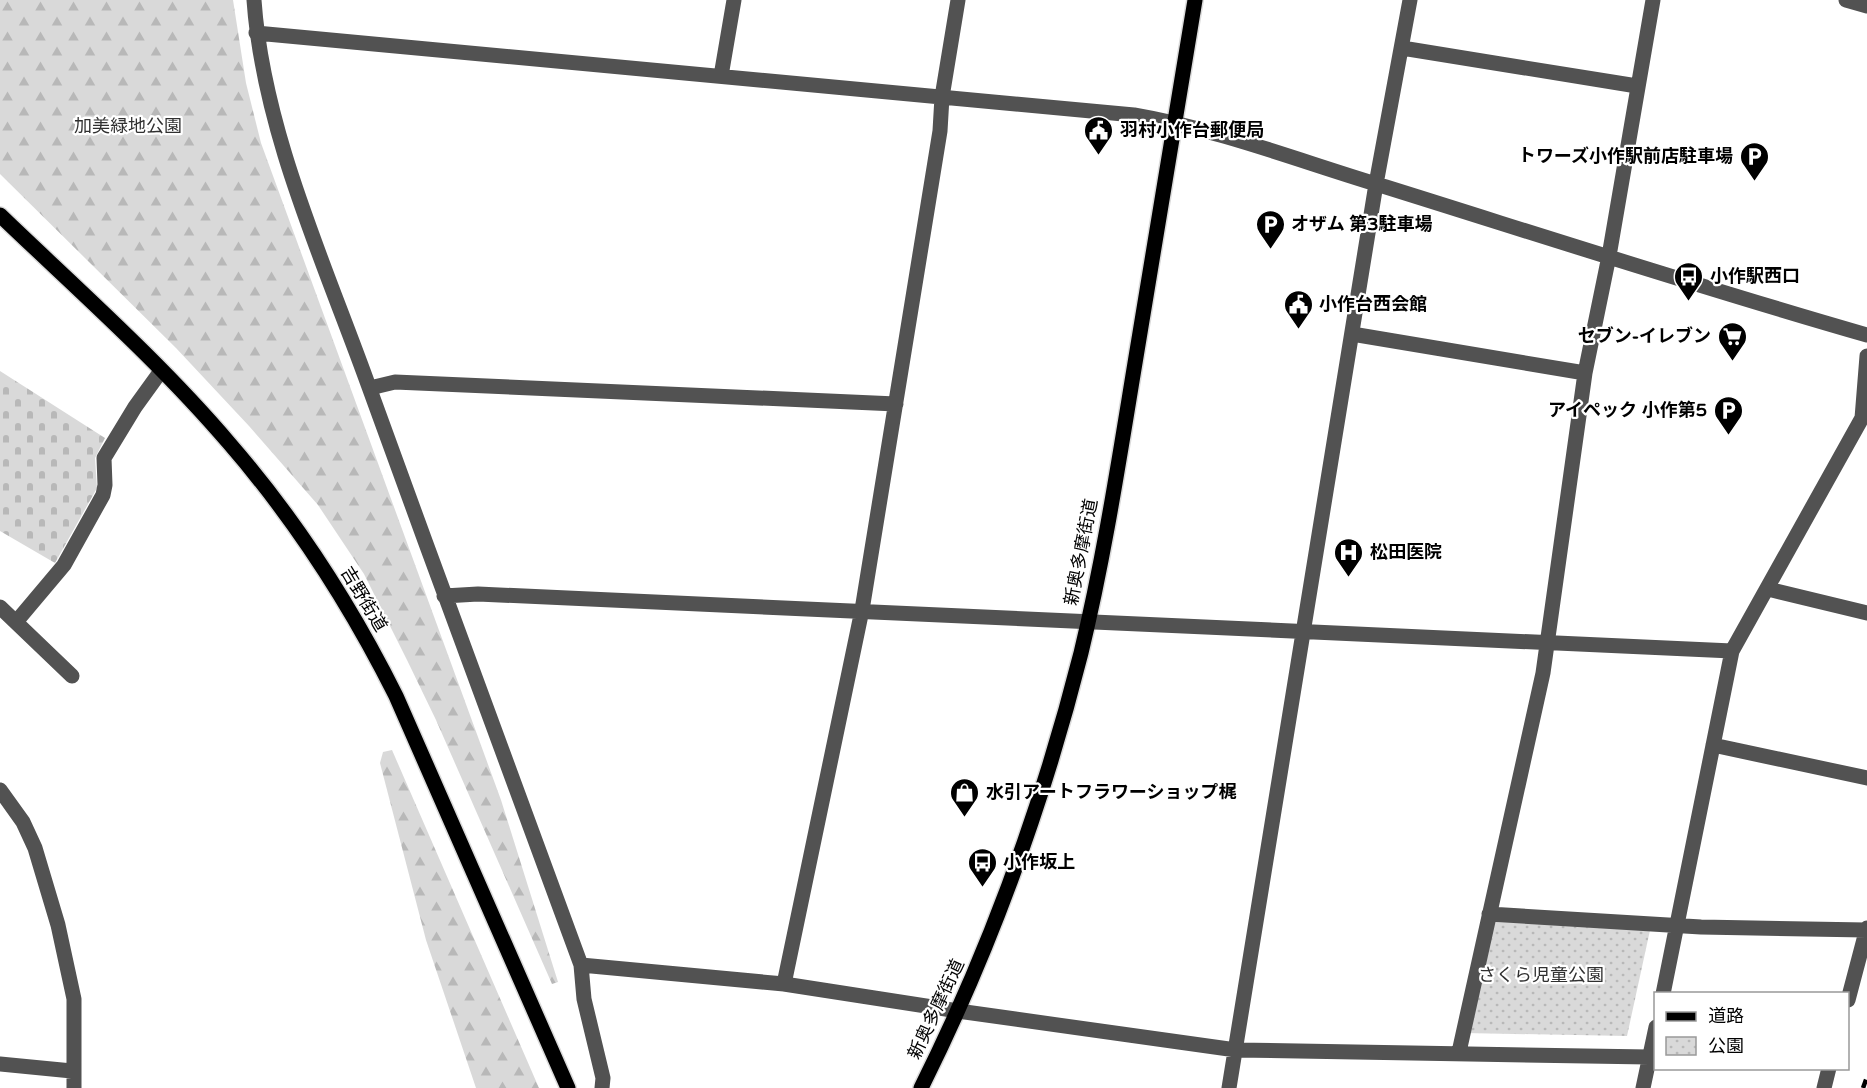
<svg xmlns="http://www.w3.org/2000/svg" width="1867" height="1088" viewBox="0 0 1867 1088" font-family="'Varela Round','Noto Sans JP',sans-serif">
<defs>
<pattern id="forest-firs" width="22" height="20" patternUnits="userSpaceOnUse" patternTransform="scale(1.5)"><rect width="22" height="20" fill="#d9d9d9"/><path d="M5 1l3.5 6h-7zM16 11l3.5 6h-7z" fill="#b8b8b8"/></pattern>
<pattern id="cemetery-stones" width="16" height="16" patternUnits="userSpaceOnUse" patternTransform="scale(1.5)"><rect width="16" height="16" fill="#d9d9d9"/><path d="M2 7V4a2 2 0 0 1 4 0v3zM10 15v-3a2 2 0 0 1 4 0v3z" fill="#b8b8b8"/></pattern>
<pattern id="park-dots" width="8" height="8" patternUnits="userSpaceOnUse" patternTransform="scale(1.5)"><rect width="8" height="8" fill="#d9d9d9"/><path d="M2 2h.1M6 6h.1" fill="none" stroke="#b8b8b8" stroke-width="1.8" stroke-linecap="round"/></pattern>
</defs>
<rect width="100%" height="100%" fill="#fff"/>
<path fill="url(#forest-firs)" d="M0 0H233L246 83 261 143 501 800 558 982 552 984 436 720 407 660 364 574 318 505 249 426 176 348 0 174Z
M392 750 539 1088H476L426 940 380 763 383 752Z"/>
<path fill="url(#cemetery-stones)" d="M0 371 105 438 95 458 97 488 55 563 0 531Z"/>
<path fill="url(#park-dots)" d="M1496 913 1652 921 1627 1036 1464 1033Z"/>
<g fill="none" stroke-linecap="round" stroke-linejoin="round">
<defs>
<path id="major" d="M0 215C77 289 159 361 229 443 295 519 351 606 396 696L568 1088
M921 1088C990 950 1043 803 1081 653 1104 558 1119 460 1135 363 1155 242 1175 121 1195 0"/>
</defs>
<use href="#major" stroke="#dbdbdb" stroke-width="18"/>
<path stroke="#525252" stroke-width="15" d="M254 0C263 131 325 264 369 387 439 580 510 773 581 965L584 999 603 1078 602 1088
M1846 0 1867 6
M256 33 1134 115C1221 130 1302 162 1386 187 1546 237 1706 289 1867 335
M1402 48 1637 86
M721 76 734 0
M1352 334 1585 373
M370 388 395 382 896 404
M1768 589 1867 613
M444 596 478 594 1732 651
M0 607 72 676
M16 622 64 565 103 495 105 485 104 458 135 407 161 371
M1713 745 1867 778
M0 790 23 822 35 848 58 925 74 999V1088
M1489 914 1701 927 1866 930
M581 965 784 984 958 1011 1236 1050 1649 1057
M784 984 862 610 940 131 942 97 958 0
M1663 994 1732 651 1862 418 1867 356
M1848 1000 1867 928
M1459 1052 1543 673 1585 373 1609 256 1653 0
M0 1064 72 1071
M1229 1088 1376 184 1410 0
M1643 1088 1656 1027
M1824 1088 1829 1068"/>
<use href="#major" stroke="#000" stroke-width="15"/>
<path stroke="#000" stroke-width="4.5" stroke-dasharray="9 3 1.5 3" stroke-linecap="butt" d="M1863 1088 1867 1077"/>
</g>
<defs>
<symbol id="civic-pin" viewBox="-11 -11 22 30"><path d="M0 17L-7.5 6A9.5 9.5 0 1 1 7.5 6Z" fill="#000" stroke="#fff"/><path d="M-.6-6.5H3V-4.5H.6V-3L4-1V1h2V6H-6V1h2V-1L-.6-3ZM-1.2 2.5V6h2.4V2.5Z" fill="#fff"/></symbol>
<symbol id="parking-pin" viewBox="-11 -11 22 30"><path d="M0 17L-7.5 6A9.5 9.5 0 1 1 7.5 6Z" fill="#000" stroke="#fff"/><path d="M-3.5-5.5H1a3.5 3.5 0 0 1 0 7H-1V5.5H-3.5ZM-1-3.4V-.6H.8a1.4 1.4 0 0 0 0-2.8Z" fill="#fff"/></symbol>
<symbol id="bus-pin" viewBox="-11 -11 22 30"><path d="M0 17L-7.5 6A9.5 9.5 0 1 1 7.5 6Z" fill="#000" stroke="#fff"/><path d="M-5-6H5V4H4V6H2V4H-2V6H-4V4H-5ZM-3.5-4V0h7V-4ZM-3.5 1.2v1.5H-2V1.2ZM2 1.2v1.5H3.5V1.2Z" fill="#fff"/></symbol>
<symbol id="supermarket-pin" viewBox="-11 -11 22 30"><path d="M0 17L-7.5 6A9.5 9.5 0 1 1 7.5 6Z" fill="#000" stroke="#fff"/><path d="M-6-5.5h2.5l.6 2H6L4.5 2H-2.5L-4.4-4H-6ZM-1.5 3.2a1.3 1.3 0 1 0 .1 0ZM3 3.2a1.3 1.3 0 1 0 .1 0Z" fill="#fff"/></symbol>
<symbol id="hospital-pin" viewBox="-11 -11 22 30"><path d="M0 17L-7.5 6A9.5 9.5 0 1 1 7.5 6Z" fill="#000" stroke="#fff"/><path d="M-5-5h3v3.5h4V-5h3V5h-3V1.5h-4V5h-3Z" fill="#fff"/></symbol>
<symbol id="shop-pin" viewBox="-11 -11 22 30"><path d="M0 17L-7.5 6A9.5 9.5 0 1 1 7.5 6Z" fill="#000" stroke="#fff"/><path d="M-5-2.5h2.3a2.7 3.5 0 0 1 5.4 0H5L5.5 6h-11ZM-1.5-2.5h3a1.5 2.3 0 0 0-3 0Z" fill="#fff"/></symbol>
</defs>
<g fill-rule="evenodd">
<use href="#civic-pin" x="1082" y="114" width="33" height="45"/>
<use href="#parking-pin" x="1738" y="140" width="33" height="45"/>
<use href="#parking-pin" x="1254" y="208" width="33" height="45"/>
<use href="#bus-pin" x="1672" y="260" width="33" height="45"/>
<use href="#civic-pin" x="1282" y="288" width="33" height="45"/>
<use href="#supermarket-pin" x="1716" y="320" width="33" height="45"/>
<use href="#parking-pin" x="1712" y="394" width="33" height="45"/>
<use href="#hospital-pin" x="1332" y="536" width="33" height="45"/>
<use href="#shop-pin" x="948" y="776" width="33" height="45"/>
<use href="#bus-pin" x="966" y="846" width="33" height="45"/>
</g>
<g text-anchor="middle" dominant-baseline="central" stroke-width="4.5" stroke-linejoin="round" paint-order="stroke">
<g font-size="18" fill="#303030" stroke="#fff">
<text x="128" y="126">加美緑地公園</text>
<text x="1541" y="975">さくら児童公園</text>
</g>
<g font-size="18" font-weight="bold" fill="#000" stroke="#fff" text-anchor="start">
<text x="1120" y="130">羽村小作台郵便局</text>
<text x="1733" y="156" text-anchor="end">トワーズ小作駅前店駐車場</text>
<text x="1291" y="224">オザム 第3駐車場</text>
<text x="1710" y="276">小作駅西口</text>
<text x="1319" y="304">小作台西会館</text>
<text x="1711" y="336" text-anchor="end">セブン-イレブン</text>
<text x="1707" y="410" text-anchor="end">アイペック 小作第5</text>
<text x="1370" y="552">松田医院</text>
<text x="986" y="792">水引アートフラワーショップ梶</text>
<text x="1003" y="862">小作坂上</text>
</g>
<g font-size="18" fill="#000" stroke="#fff">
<text transform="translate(1081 552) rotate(-79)">新奥多摩街道</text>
<text transform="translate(364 599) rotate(59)">吉野街道</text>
<text transform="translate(936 1009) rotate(-65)">新奥多摩街道</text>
</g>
</g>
<rect x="1654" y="992" width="195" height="78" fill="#ffffff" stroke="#999999" stroke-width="1.5"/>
<rect x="1666" y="1012" width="30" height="9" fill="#000000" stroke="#999999" stroke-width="1.5"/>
<text x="1708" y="1022" font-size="18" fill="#000000">道路</text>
<rect x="1666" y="1037" width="30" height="18" fill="url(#park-dots)" stroke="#999999" stroke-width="1.5"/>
<text x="1708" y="1052" font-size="18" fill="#000000">公園</text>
</svg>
